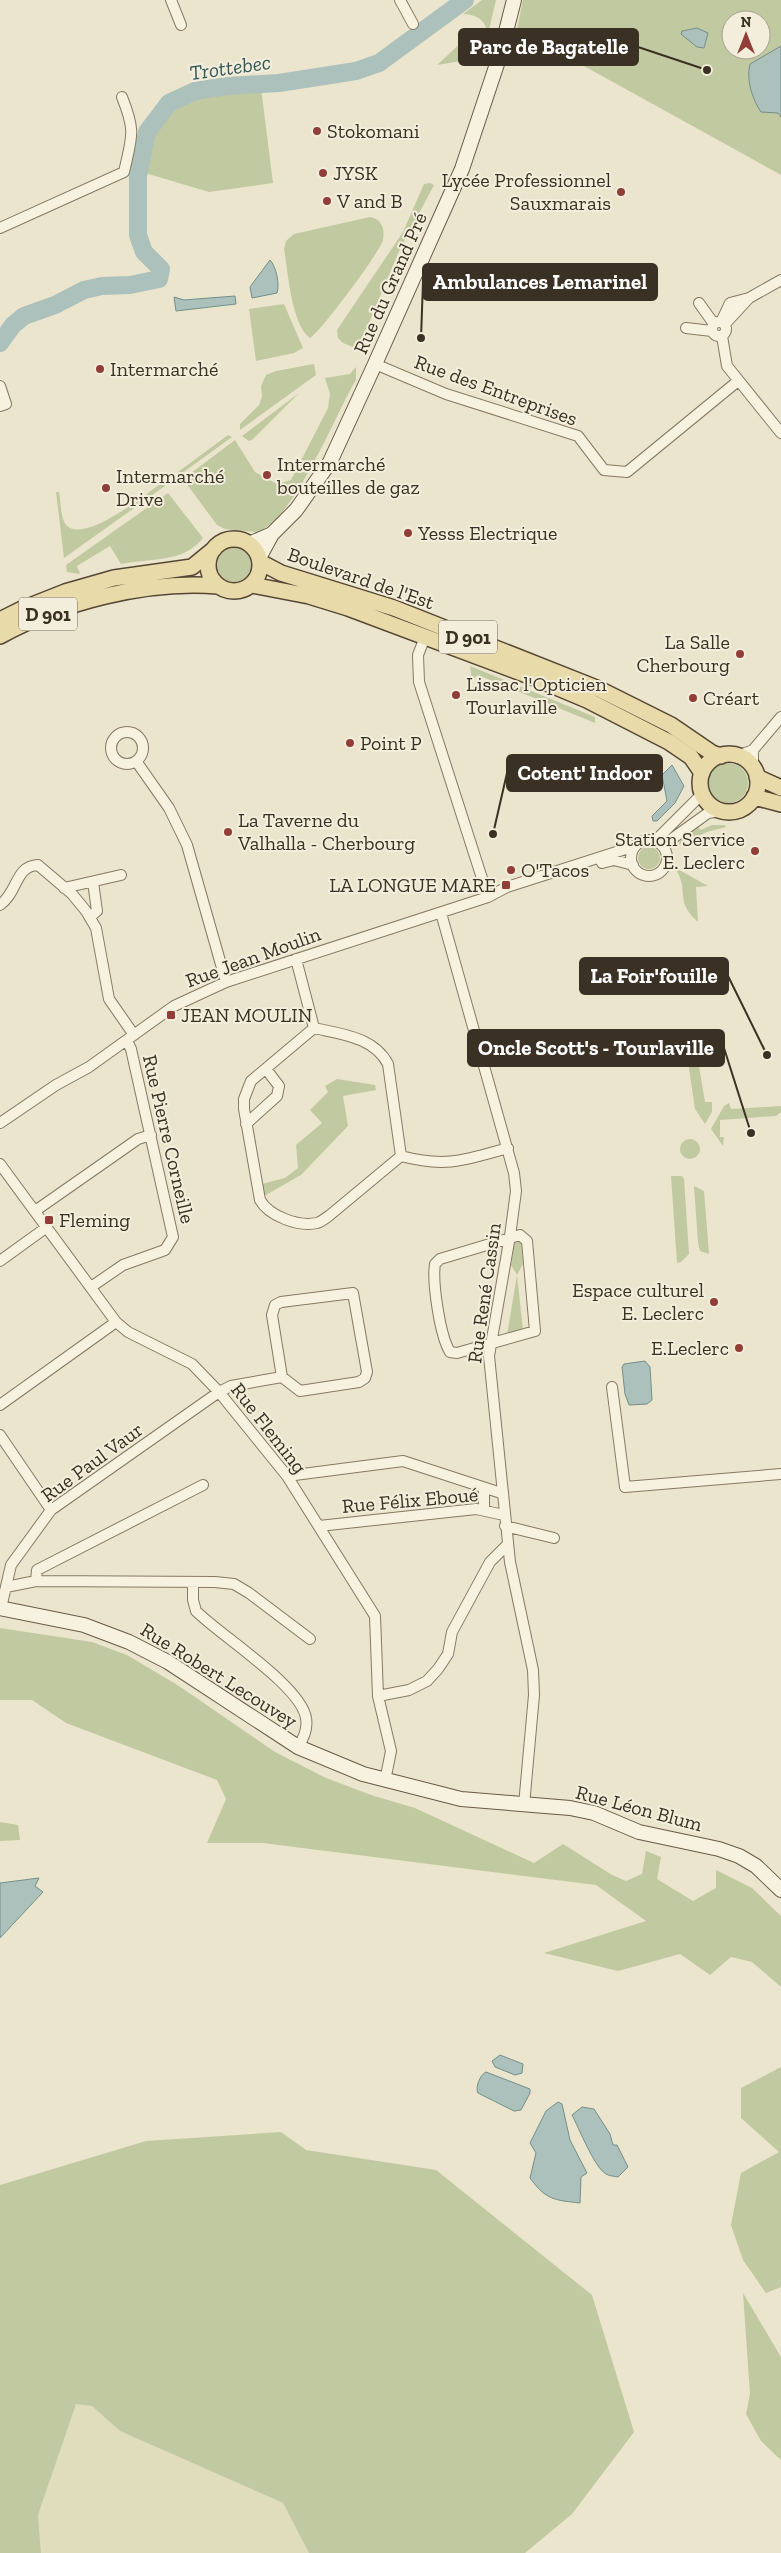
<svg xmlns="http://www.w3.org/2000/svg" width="781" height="2553" viewBox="0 0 781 2553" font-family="'Zilla Slab',serif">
<rect width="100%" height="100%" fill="#ebe5cd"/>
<path fill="#e0ddbb" d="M76 2403 92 2406 120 2431 283 2503 309 2553H41L38 2515Z"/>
<path fill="#c1c9a1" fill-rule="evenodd" d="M482 0H496L488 34C485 20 478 15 463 14Z
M523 0H781V175L517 29ZM731 20H761V50H731Z
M464 40H466L461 61 437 65Z
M261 88 273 183 209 192 145 173C147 159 148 144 154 131 173 92 223 91 261 88Z
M430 183 434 185 400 249 358 349 343 343 338 338 337 330 403 232 424 184Z
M370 217C382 219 385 229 383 240 380 252 320 333 310 338 291 324 288 271 284 249L286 241 294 234Z
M284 304 303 348 294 353 256 361 249 309Z
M314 364 316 375 240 430V424L259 405 262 397 261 386 266 375 276 371Z
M356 367V380C336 412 293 525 255 532L225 529 217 525 183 479 235 440 255 472 277 484 291 480 328 408 330 394 325 378 350 374Z
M299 393 252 440 249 441 242 436Z
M228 435 232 437 177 477 178 472Z
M163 482 165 486 64 558 56 492H59C61 501 60 519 67 526 86 543 146 494 163 482Z
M168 493 203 538C184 563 150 558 121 564L110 546 77 566 80 574 67 572 66 565Z
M217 565a17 17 0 1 1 34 0a17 17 0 1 1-34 0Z
M470 666 595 717V723L478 675 472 680Z
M708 783a20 20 0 1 1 40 0a20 20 0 1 1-40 0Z
M696 825 701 830 712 825H725L726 827 707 832 678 845 680 841Z
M638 858a11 11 0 1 1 22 0a11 11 0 1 1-22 0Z
M674 867 708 886 696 887 698 922C673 900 691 890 674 867Z
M687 1032 699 1041 695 1042 705 1102H712V1112L705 1124 695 1109 686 1048H689V1042H685L684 1035Z
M337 1079 375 1085 376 1090 343 1096 348 1126 301 1175 264 1196 262 1184 285 1178 298 1168 296 1145 322 1123 310 1110 328 1092 325 1086Z
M729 1103 731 1109 781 1106V1112L776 1116 720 1120V1137H724L723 1146 711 1129 724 1106Z
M680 1149a10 10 0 1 1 20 0a10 10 0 1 1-20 0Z
M671 1176H682L684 1179 689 1254 681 1262 677 1263Z
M694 1186 704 1191 709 1254 700 1251 698 1243Z
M519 1239 521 1242 523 1264 517 1275 523 1330 507 1335 517 1275 511 1265 515 1241Z
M0 1628 92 1642 127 1655 179 1686 275 1752 326 1778 374 1796 415 1808 534 1863 563 1844 612 1875 626 1881 642 1874 646 1851 661 1857 657 1879 693 1901 716 1888V1870L752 1888 781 1916V1987L752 1962 731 1957 710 1975 680 1954 618 1971 544 1953 646 1921 596 1885 263 1843H207L226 1799 217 1780 66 1723 32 1700H0Z
M0 1822 18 1825 20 1840 0 1841Z
M781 2067V2287L766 2293 743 2260 731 2225 741 2173 779 2152 741 2118V2088Z
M281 2132 306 2150 436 2170 592 2295 634 2432 572 2514 525 2553H309L283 2503 120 2431 92 2406 76 2404 38 2515 41 2553H0V2185L146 2141Z
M743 2293 781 2357V2460L761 2441 746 2414 750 2394Z"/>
<path fill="#acc1bc" stroke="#738f8a" d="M697 28 708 33 704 48 697 47 681 34 682 31Z
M781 46V117L778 113 761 112C752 99 746 79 750 64Z
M270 260C276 266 280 284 277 293L252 298 250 287Z
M235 296 236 304 176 311 174 297 184 300Z
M672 765 684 786 675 803 657 821H653L652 816 667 801 662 775Z
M645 1361 650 1367 652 1400 647 1404 629 1405 625 1394 622 1367 624 1364Z
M39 1878 35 1886 43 1892 0 1938V1883Z
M500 2055 523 2064 522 2073 515 2075 495 2067 492 2061Z
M486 2072 530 2089V2093L521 2110 514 2111 478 2093C475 2087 480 2075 486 2072Z
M558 2102 562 2104 570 2140 587 2173 581 2177 580 2203C554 2200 546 2200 530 2178L536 2153 530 2143 546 2111Z
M582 2107 594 2109 610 2134 613 2145H617L628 2167 618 2177C614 2176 609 2176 606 2174 594 2167 579 2128 572 2115Z"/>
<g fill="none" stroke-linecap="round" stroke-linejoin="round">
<path stroke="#acc1bc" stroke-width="18" d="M0 343 13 325 24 316 55 305 84 290 102 286 130 285 159 279 161 269 144 252 138 235V176L147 132 169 103 195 91 227 86 279 83 356 71 379 63 465 0"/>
<defs>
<path id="street" d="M171 0 181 25
M400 0 413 24
M0 228 124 172C132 136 136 132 122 97
M699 303 714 324
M712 329a7 7 0 1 1 14 0a7 7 0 1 1-14 0Z
M721 322 730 303 749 298 781 280
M725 324 749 298
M686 328 712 331
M722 336 727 366 781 433
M375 364 446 394 578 436 604 470 627 472 738 381
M0 386 6 404 0 406
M425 637 418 655 419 682 488 897
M111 748a16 16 0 1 1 32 0a16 16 0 1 1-32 0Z
M753 750V767
M738 756 753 750 781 717
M136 761 169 808 187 845 226 982
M631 858a18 18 0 1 1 36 0a18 18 0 1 1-36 0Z
M655 841 702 794
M662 846 708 813 722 811
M602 863 614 860 633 865
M64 888 121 875
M0 905C18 892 15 866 38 865L72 894 86 911 96 928 109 999 134 1035
M441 913 514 1173 516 1191 510 1236 489 1356 510 1562 533 1670 534 1695 524 1805
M90 917 97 911 93 882
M296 959 314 1028
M314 1028 251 1081 244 1099V1109L260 1200C269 1216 298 1227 317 1223 321 1222 326 1218 330 1215L401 1156
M314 1028C341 1034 374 1037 388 1064L401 1156C446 1168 465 1160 508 1148
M0 1123 56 1085 89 1067 174 1006 226 982 488 897 507 887 635 846
M246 1124 277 1096 279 1086 266 1069
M0 1164 116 1322 128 1332 192 1364 219 1392 287 1476 375 1616 378 1696 391 1751 385 1781
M35 1211 138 1139 151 1135
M520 1235 527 1241 535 1331 457 1353 450 1352C440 1336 432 1282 435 1264L440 1259Z
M0 1261 47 1227
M91 1287 123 1265 165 1250 173 1237 131 1049 127 1041
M612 1387 625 1487 781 1474
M0 1405 116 1322
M0 1435 51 1510
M287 1476 403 1461 501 1493
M484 1488V1510
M319 1526 476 1509 504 1515
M505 1526 554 1538
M36 1581 37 1570 203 1485
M193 1583V1600L196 1611C221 1636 301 1686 306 1718 308 1729 304 1738 298 1747
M6 1587 36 1581 215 1582 234 1584 249 1593 310 1639
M1 1608 11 1565 51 1510 219 1392 231 1386 282 1377 272 1315 275 1305 281 1302 353 1293 367 1372 365 1378 359 1382 300 1391 282 1377
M378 1696 409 1690 427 1681 438 1669 448 1654 452 1632 490 1562 508 1544"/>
<path id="secondary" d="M249 544 272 534
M259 558 272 534 296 510 330 462 375 364 462 169 500 55 514 0
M0 1608 84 1625 129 1642 168 1662 298 1747 363 1774 461 1799 570 1808 594 1813 639 1832 719 1849 739 1856 756 1866 781 1890"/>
<path id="primary" d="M208 565a26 26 0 1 1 52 0a26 26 0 1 1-52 0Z
M260 562 281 573 394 608 599 689 671 725 712 753 721 756
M252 585 309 596 348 608 532 677 587 700 669 742 691 757 702 773
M0 620 22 609 65 592 114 578 192 567 214 549
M0 636C62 602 147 580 218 586
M700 783a29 29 0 1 1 58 0a29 29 0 1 1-58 0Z
M757 777 781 788
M754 797 781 804"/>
</defs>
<use href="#street" stroke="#877962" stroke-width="12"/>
<use href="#secondary" stroke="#695a45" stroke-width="16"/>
<use href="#primary" stroke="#564735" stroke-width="18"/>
<use href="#street" stroke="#f7f1df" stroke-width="10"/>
<use href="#secondary" stroke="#f7f1df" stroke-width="14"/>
<use href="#primary" stroke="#e9daaa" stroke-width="15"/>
</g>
<g fill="#903e37" stroke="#f3eedc" stroke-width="2">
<circle cx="317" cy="131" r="5"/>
<circle cx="323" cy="173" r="5"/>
<circle cx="621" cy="192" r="5"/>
<circle cx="327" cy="201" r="5"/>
<circle cx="100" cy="369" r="5"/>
<circle cx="267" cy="475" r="5"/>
<circle cx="106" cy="488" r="5"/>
<circle cx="408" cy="533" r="5"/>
<circle cx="740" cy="654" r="5"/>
<circle cx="456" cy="695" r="5"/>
<circle cx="693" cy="698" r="5"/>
<circle cx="350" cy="743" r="5"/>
<circle cx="228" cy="832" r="5"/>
<circle cx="755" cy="851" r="5"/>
<circle cx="511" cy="870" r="5"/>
<rect x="501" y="880" width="10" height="10" rx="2.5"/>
<rect x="166" y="1010" width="10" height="10" rx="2.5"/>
<rect x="44" y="1215" width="10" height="10" rx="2.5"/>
<circle cx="714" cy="1302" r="5"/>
<circle cx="739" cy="1348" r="5"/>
</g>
<g text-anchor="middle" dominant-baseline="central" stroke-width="4" stroke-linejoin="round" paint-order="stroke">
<g fill="#f3eedc" stroke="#72695a" stroke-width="1">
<rect x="19" y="597.5" width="58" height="33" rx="4"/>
<rect x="439" y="620.5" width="58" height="33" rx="4"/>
</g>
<g font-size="19" font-weight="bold" fill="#3a3023">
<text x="48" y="614">D 901</text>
<text x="468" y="637">D 901</text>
</g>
<g font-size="20" fill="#3a3023" stroke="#f3eedc" text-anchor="start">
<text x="327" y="131">Stokomani</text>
<text x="333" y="173">JYSK</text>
<text x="611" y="180" text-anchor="end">Lycée Professionnel<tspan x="611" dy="23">Sauxmarais</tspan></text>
<text x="337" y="201">V and B</text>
<text x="110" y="369">Intermarché</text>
<text x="277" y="464">Intermarché<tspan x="277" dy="23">bouteilles de gaz</tspan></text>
<text x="116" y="476">Intermarché<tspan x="116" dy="23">Drive</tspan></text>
<text x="418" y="533">Yesss Electrique</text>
<text x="730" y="642" text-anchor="end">La Salle<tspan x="730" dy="23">Cherbourg</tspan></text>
<text x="466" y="684">Lissac l'Opticien<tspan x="466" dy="23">Tourlaville</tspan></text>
<text x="703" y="698">Créart</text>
<text x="360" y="743">Point P</text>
<text x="238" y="820">La Taverne du<tspan x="238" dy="23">Valhalla - Cherbourg</tspan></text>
<text x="745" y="839" text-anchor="end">Station Service<tspan x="745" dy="23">E. Leclerc</tspan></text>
<text x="521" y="870">O'Tacos</text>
<text x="496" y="885" text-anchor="end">LA LONGUE MARE</text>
<text x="181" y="1015">JEAN MOULIN</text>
<text x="59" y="1220">Fleming</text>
<text x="704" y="1290" text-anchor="end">Espace culturel<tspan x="704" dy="23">E. Leclerc</tspan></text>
<text x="729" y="1348" text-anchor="end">E.Leclerc</text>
</g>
<g font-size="20" fill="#3a3023" stroke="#f3eedc">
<text transform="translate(390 283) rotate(-66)">Rue du Grand Pré</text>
<text transform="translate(496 390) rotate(20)">Rue des Entreprises</text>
<text transform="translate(361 578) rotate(19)">Boulevard de l'Est</text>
<text transform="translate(253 957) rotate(-20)">Rue Jean Moulin</text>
<text transform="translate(169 1139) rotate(77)">Rue Pierre Corneille</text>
<text transform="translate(484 1293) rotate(-82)">Rue René Cassin</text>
<text transform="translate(269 1428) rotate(52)">Rue Fleming</text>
<text transform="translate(92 1462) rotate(-36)">Rue Paul Vaur</text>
<text transform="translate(410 1500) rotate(-5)">Rue Félix Eboué</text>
<text transform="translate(219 1675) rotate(32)">Rue Robert Lecouvey</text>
<text transform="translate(639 1808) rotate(15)">Rue Léon Blum</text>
</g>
<g font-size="21" font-style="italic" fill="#345758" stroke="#f3eedc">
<text transform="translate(230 67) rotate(-8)">Trottebec</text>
</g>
</g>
<path fill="none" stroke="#3a3023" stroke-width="2" d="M707 70L638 47M421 338L423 282M493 834L507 773M767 1055L728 976M751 1133L724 1048"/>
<g fill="#3a3023" stroke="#f3eedc" stroke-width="2">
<circle cx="707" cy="70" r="5"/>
<circle cx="421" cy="338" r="5"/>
<circle cx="493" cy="834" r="5"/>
<circle cx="767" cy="1055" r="5"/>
<circle cx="751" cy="1133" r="5"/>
</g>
<g fill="#3a3023" stroke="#3a3023" stroke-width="2">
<rect x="459" y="29" width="179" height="36" rx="5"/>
<rect x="423" y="264" width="234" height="36" rx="5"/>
<rect x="507" y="755" width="155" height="36" rx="5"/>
<rect x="580" y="958" width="148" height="36" rx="5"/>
<rect x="468" y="1030" width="256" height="36" rx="5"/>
</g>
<g font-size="21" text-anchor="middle" font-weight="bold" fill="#fff">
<text x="549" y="54">Parc de Bagatelle</text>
<text x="540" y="289">Ambulances Lemarinel</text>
<text x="585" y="780">Cotent' Indoor</text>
<text x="654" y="983">La Foir'fouille</text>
<text x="596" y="1055">Oncle Scott's - Tourlaville</text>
</g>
<g transform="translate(746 35)"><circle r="24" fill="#f3eedc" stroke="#a9a292"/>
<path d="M0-4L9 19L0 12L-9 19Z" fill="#903e37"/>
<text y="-8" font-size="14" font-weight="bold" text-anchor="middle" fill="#3a3023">N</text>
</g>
</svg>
